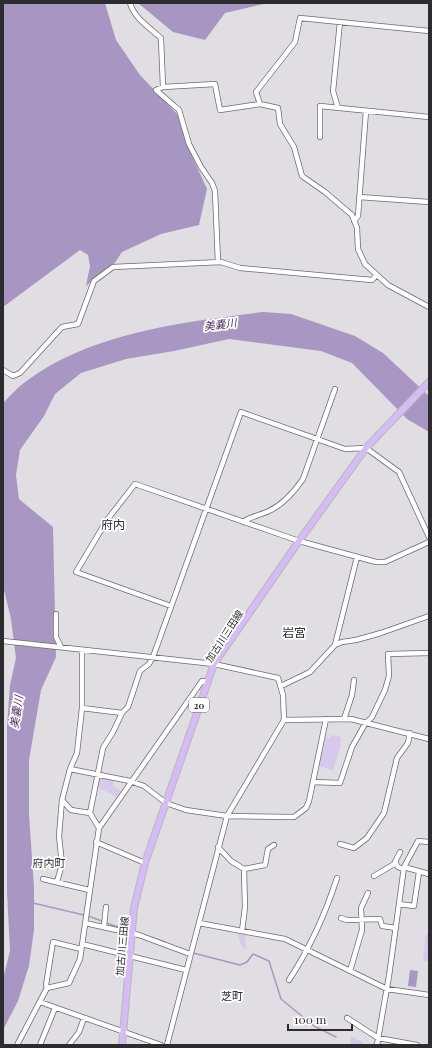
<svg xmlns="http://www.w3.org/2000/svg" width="432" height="1048" viewBox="0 0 432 1048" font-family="'Playfair Display','Noto Sans JP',serif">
<rect width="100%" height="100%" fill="#e0dee3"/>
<path fill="#d7c9ec" d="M330 735 341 737 340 748 333 770 319 766 326 737 330 738Z
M100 777 114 780 113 786 121 791 117 797 97 787Z
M238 934 245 935 246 949H244L240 943Z
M426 934 429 935V962L423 960Z
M351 1036 361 1041 363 1045H350Z"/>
<path fill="#a896c2" d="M3 3H105L116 40 140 75 178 115 186 143 207 189 199 225 161 234 122 252 114 264 103 271 86 286 90 266 88 255 80 250 3 307Z
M138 3H268L225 13 205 40 173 32Z"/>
<path fill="#a997c3" d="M263 312 291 314 355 336 383 353 429 396V432L407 419 352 363 321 351 229 339 174 351 126 359 81 373 55 394 44 416 20 450 16 475 19 499 53 527 56 657 41 690 29 760V814L34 887V930L29 966 18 1001 3 1030V979L10 951 7 892V726L10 685 16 658 11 619 3 586V403C10 396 17 388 25 382 91 332 184 322 263 312Z
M410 970 418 971 416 987 408 986Z"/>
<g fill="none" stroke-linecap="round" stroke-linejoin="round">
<path stroke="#a997c3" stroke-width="1.5" d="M33 903 88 916 102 921
M106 923 131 931
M150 937 165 942
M193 953 240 965 247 962 253 954 269 961 281 999 314 1026 336 1037"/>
<defs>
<path id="minor" d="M130 3C134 18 150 28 161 38L163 87
M260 104 256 92 295 42 300 18 429 31
M338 108 333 91 340 22
M320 137V106L429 117
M359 197 429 202
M354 221 358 216 366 111
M218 262 215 191 212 183 201 167 189 144 179 110 156 90 163 87 215 84 220 110 260 104 278 108 280 124 294 147 302 176 325 192 352 215 357 228 358 249 365 264 388 285 429 307
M3 370 13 376 20 373 62 327 78 324 94 281 113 267 221 262 240 268 372 280 377 275
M243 522C251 516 261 515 269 511 284 504 294 492 303 479L335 389
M171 606 76 572 107 520 135 484 299 541 376 562H385L429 542
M56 614V637L61 647
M3 641 214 664 278 678 283 695 284 720 227 816 167 1045
M335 645 357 557
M281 686 310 672 335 645 342 642 356 640 381 633 429 616
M82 708 122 713
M344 719 352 695 354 680
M284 720 351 719 429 739
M70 769 130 781 144 786 166 803 186 810 227 816 294 817 306 808 309 801 326 719
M313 782 340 783 352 747 365 724 372 717 385 690 389 676 388 654 429 653
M62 800 71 810 90 813
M99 828 90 813 103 748 113 732 122 713 128 707 140 671 149 664 153 657 241 412 345 449 366 448 399 472 429 537
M96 842 145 863
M340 844 354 848 367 838 384 813 397 758 408 743 410 733
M218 847 231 861 244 869 265 865 268 849 274 845
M400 852 395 862 398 867 403 869
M404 867 429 874
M419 872 414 906 399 904 404 867 418 841 429 842
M374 876 396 863
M43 879 89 890
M57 882 62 864 59 836 62 800 70 769 77 753 82 708V650
M341 918 347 920 380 919 382 926 396 928
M85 923 139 935 190 954
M199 923 285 939 387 989 429 995
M104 926 106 907
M242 931 245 907 244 869
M82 944 186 970
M350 971 362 930 361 908 368 893
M289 980C310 948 325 915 337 878
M47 988 46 985 53 942 81 949
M40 1002 161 1045
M347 1018 378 1038 417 1045
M17 1045 47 988 69 983 80 959 99 828 202 681 207 682
M40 1045 55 1008
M69 1045 79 1032 84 1018
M377 1045 389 976 399 904"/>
<path id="major" d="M122 1045 134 908 145 863 214 664 299 541 366 448 429 382"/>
</defs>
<use href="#minor" stroke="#6c6a6f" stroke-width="6"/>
<use href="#major" stroke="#bbbbbc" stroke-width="8"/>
<use href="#minor" stroke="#fff" stroke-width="4.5"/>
<use href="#major" stroke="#d7bbf9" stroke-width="5.5"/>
</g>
<g text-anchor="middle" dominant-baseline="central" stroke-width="3.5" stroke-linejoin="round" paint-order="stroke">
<rect fill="#fff" stroke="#6b6b6c" stroke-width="1" x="189" y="698" width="20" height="14" rx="3"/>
<g font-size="9" font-weight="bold" fill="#2c2b2d">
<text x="199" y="705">20</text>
</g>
<g font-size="10" fill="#2c2b2d" stroke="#fff">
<text transform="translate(224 636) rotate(-57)">加古川三田線</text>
<text transform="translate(122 946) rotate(-85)">加古川三田線</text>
</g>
<g font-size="11" font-style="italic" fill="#4b3269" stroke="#fff">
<text transform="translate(220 324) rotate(-7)">美嚢川</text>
<text transform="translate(16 712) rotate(-81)">美嚢川</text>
</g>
<g font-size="11" fill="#2e2c30" stroke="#fff">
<text x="49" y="862">府内町</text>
<text x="232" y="995">芝町</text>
</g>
<g font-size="12" fill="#2e2c30" stroke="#fff">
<text x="113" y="524">府内</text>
<text x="294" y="632">岩宮</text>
</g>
</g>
<rect width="432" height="1048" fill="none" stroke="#2c2b2d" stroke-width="8"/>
<path d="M288 1024v6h64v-6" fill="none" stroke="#2c2b2d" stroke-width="2"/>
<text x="294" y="1024" font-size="12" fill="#2c2b2d" stroke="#ffffff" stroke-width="3" paint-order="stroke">100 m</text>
</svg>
